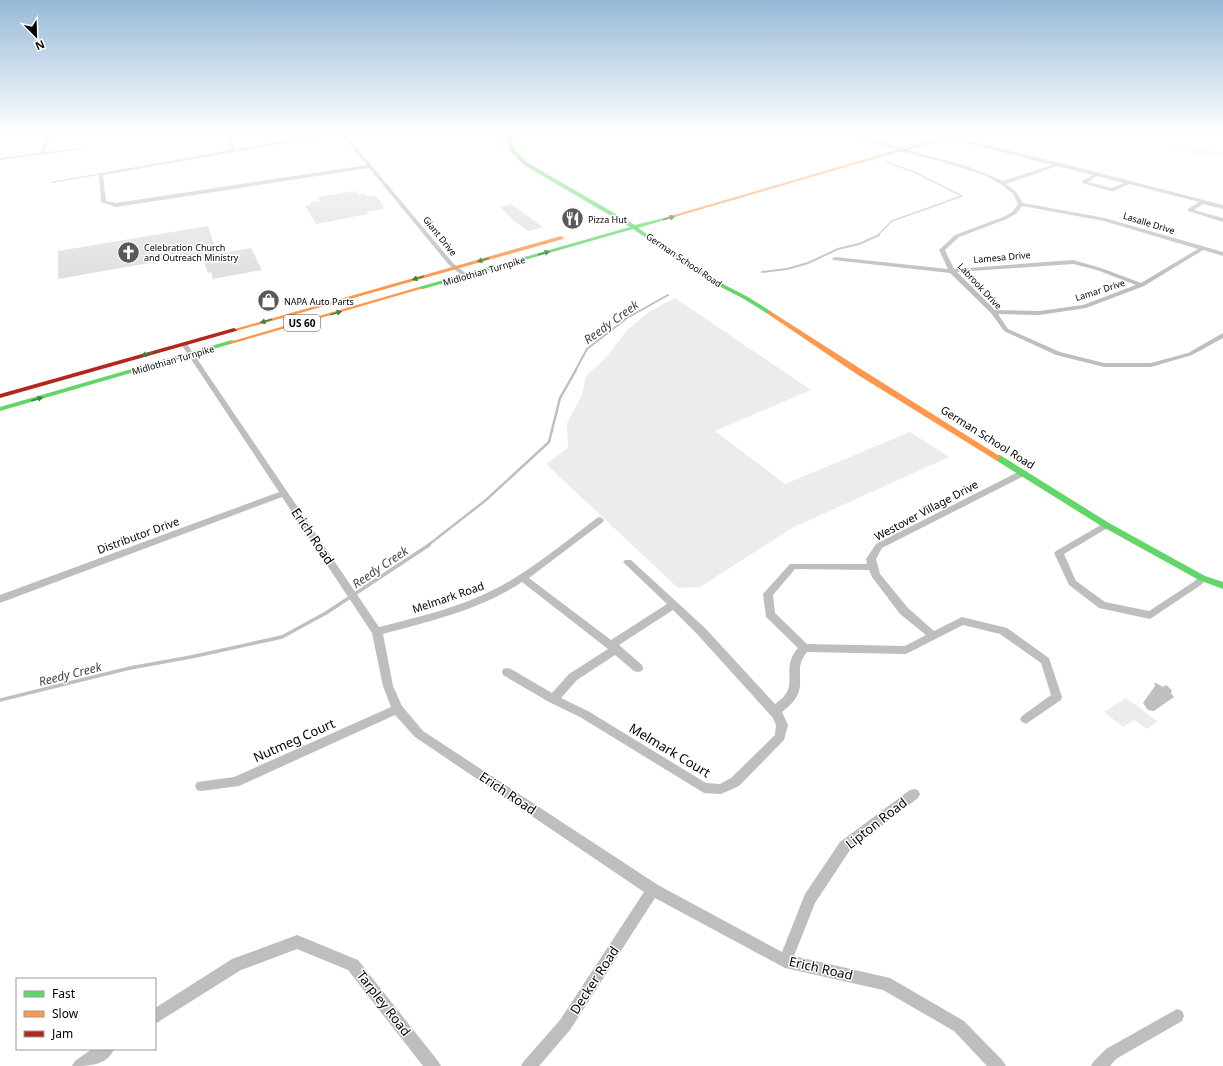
<svg xmlns="http://www.w3.org/2000/svg" width="1223" height="1066" viewBox="0 0 1223 1066" font-family="'Noto Sans',sans-serif">
<rect width="100%" height="100%" fill="#fff"/>
<path fill="#ececec" d="M1182 144 1223 153V155L1218 159 1166 147C1172 144 1176 147 1182 144Z
M675 298 811 390 715 431 785 484 910 432 949 457 792 528 700 587 678 588 546 464 568 448 567 423 582 395 586 376 606 358 627 330 650 311Z
M1126 698 1157 721H1158L1147 729 1134 720 1123 727 1104 712Z"/>
<path fill="#bfbfbf" d="M1154 683H1156L1163 687 1166 685 1172 690 1171 693 1174 697 1154 711 1148 710 1143 703 1155 686Z"/>
<g fill="none" stroke-linecap="round" stroke-linejoin="round">
<path stroke="#bfbfbf" stroke-width="1.5" d="M877 236 892 221 962 196 914 172 886 162"/>
<path stroke="#bfbfbf" stroke-width="2" d="M762 272 787 269 808 263 838 249 859 244 879 235
M575 371 587 349 627 318 668 295"/>
<path stroke="#bfbfbf" stroke-width="2.5" d="M427 546 486 500 549 442 560 398 576 370"/>
<path stroke="#bfbfbf" stroke-width="3.5" d="M0 700 130 668 191 657 282 637 326 613 429 545"/>
</g>
<path fill="#dfdfdf" d="M355 191 359 194 365 193 367 196 375 195 384 206 382 207 384 209 366 212 368 214 316 224 305 206 311 205 309 202 320 201 318 197Z
M511 204 543 227 528 231 513 220 500 207Z
M208 226 217 254 251 248 262 270 213 279 211 272 208 273 201 254 58 279V251Z"/>
<g fill="none" stroke-linecap="round" stroke-linejoin="round">
<path fill="#bebebe" fill-rule="evenodd" d="M48 131H52L45 152 81 148 83 149 0 160V158L40 153Z
M226 131H230L232 144 236 149 330 133 345 134 453 263 469 276 464 277 449 265 369 168 116 207 101 202 99 175 52 183 50 182 232 150 228 144ZM330 135 343 136 367 165 116 203 106 201 103 175Z
M842 131H848L896 147 967 166 1003 181 1052 165 947 138V136L1061 163 1223 205V209L1203 204 1194 210 1223 218V222L1188 211V209L1199 202 1129 184 1114 191H1110L1082 183V181L1093 175 1057 166 1006 184 1016 192 1023 203 1105 218 1223 252V256L1203 250 1144 286 1086 308 1039 315 998 314 1008 329 1060 352 1104 363H1151L1188 353 1223 333V338L1192 355 1151 367H1104L1056 355 1004 331 991 313 950 273 833 260 832 259 835 257 948 269 939 250 955 235 1003 217 1012 212 1018 204 1013 194 1001 184 984 175 943 162 886 147ZM1097 176 1124 183 1112 188 1088 182ZM1022 206 1104 221 1198 249 1141 283 1101 268 1073 260 954 269 945 250 959 237 1007 219 1016 214ZM1073 264 1097 270 1136 285 1083 305 1039 311 995 310 957 272Z
M1194 131H1200L1198 132Z
M184 342 187 344 379 627C419 617 461 607 497 588 533 569 565 542 597 518L600 517 604 520 603 522 529 578 611 640 667 604 623 562 625 560H631L705 628 775 704C803 685 778 671 798 648L766 617 763 594 790 564H867L866 559 876 544 1020 471H1026L1027 473 1026 475 882 548 876 559 880 574 908 608 934 631 962 617 1007 628 1049 658 1062 697 1061 700 1026 724 1022 722 1020 719 1022 716 1051 695 1041 663 1000 634 963 625 906 654 807 652C789 674 815 688 782 712L788 725 784 740 739 786 721 794 704 793 580 717 549 702 503 675 502 672 503 669 507 668 511 669 552 693 569 674 608 649 522 582C480 610 430 621 383 634L393 686 402 706 423 731 658 885 782 952 805 894 840 842 910 790 914 789 918 790 920 794 918 798 850 850 815 903 794 956 890 978 964 1021 1003 1061 1006 1066H987L954 1031 883 990 785 968 655 898 570 1030 539 1066H521L524 1061 560 1020 644 892 415 737 395 715 239 786 201 791 197 790 195 786 197 782 234 777 391 707 383 686 372 633 282 497 0 603V595L279 492 181 344ZM795 569 869 570 872 577 900 614 926 635 905 646 807 644 775 613 773 595ZM673 610 697 634 773 718 776 725 775 735 731 778 720 784 706 783 588 711 561 698 577 680 615 655 634 671 638 672 642 671 643 668 642 665 619 645Z
M1106 522 1109 523 1110 525 1109 527 1064 554 1076 581 1105 602 1149 611 1195 581 1199 576H1205L1207 578 1201 585 1150 619 1099 608 1069 585 1054 553 1056 551Z
M297 935 358 960 438 1061 441 1066H423L348 970 297 949 241 970 155 1024V1008L232 959Z
M1177 1009 1182 1011 1184 1016 1182 1021 1116 1059 1110 1066H1091L1094 1061 1106 1049Z
M92 1049H114C107 1066 88 1066 72 1066L75 1061Z"/>
<path fill="#63d668" fill-rule="evenodd" d="M509 131H513C510 148 516 152 528 163L635 225 668 217V219L638 228 719 282 748 297 772 312V314H768L744 299 715 284 633 229 423 289H419V287L630 227 524 165 510 150 507 141Z
M963 131H970L901 152 897 151Z
M232 340 234 341V343L0 411V407Z
M994 455H1000L1109 523 1205 576 1223 582V589L1199 580 1103 527 994 459 993 457Z"/>
<path fill="#ff974d" fill-rule="evenodd" d="M897 150 901 151 668 219 663 218Z
M561 236 564 238 563 239 236 331 231 330Z
M419 287 424 288 234 343H230L229 342Z
M770 311 864 371 1001 457 1000 459H994L858 375 768 314V312Z"/>
<path fill="#b3261e" fill-rule="evenodd" d="M234 328 237 330 236 331 0 398V394Z"/>
</g>
<defs><path id="oneway-solid" d="M-6-.8H1V-3.2L6.5 0L1 3.2V.8H-6Z"/></defs>
<g fill="#3b803e">
<use href="#oneway-solid" transform="translate(669 218) rotate(-16)"/>
<use href="#oneway-solid" transform="translate(544 253) rotate(-16)"/>
<use href="#oneway-solid" transform="translate(483 260) rotate(164)"/>
<use href="#oneway-solid" transform="translate(418 278) rotate(164)"/>
<use href="#oneway-solid" transform="translate(336 313) rotate(-16)"/>
<use href="#oneway-solid" transform="translate(266 321) rotate(164)"/>
<use href="#oneway-solid" transform="translate(147 354) rotate(164)"/>
<use href="#oneway-solid" transform="translate(37 399) rotate(-16)"/>
</g>
<linearGradient id="sky" x2="0" y2="1"><stop stop-color="#97b8d8"/><stop offset="0.47" stop-color="#fff"/><stop offset="1" stop-color="#fff" stop-opacity="0"/></linearGradient>
<rect width="1223" height="280" fill="url(#sky)"/>
<defs>
<symbol id="restaurant-disc" viewBox="-11 -11 22 22"><circle r="9.5" fill="#595959" stroke="#fff"/><path d="M-5-6h1v4h1v-4h1v4h1v-4h1v5L-1.5 .5V6h-2V.5L-5-1ZM5-6V6H3V1.5H1.5Q1.5-4 5-6Z" fill="#fff"/></symbol>
<symbol id="church-disc" viewBox="-11 -11 22 22"><circle r="9.5" fill="#595959" stroke="#fff"/><path d="M-1.2-6h2.4v3.5h3.3v2.4h-3.3V6h-2.4V-.1h-3.3v-2.4h3.3Z" fill="#fff"/></symbol>
<symbol id="shop-disc" viewBox="-11 -11 22 22"><circle r="9.5" fill="#595959" stroke="#fff"/><path d="M-5-2.5h2.3a2.7 3.5 0 0 1 5.4 0H5L5.5 6h-11ZM-1.5-2.5h3a1.5 2.3 0 0 0-3 0Z" fill="#fff"/></symbol>
</defs>
<g fill-rule="evenodd">
<use href="#restaurant-disc" x="560" y="206" width="25" height="25"/>
<use href="#church-disc" x="116" y="240" width="25" height="25"/>
<use href="#shop-disc" x="256" y="288" width="25" height="25"/>
</g>
<g text-anchor="middle" dominant-baseline="central" stroke-width="3" stroke-linejoin="round" paint-order="stroke">
<g font-size="9" fill="#000" stroke="#fff" text-anchor="start">
<text x="588" y="219">Pizza Hut</text>
<text x="144" y="247">Celebration Church<tspan x="144" dy="10">and Outreach Ministry</tspan></text>
<text x="284" y="301">NAPA Auto Parts</text>
</g>
<g font-size="9" fill="#000" stroke="#fff">
<text transform="translate(1149 223) rotate(17)">Lasalle Drive</text>
<text transform="translate(440 236) rotate(51)">Giant Drive</text>
<text transform="translate(1002 257) rotate(-5)">Lamesa Drive</text>
<text transform="translate(684 260) rotate(34)">German School Road</text>
<text transform="translate(484 271) rotate(-16)">Midlothian Turnpike</text>
<text transform="translate(980 286) rotate(47)">Labrook Drive</text>
<text transform="translate(1100 290) rotate(-18)">Lamar Drive</text>
<text transform="translate(173 360) rotate(-16)">Midlothian Turnpike</text>
</g>
<rect fill="#fff" stroke="#4c4c4c" stroke-width="1" x="284" y="315" width="36" height="16" rx="3"/>
<g font-size="10" font-weight="bold" fill="#000">
<text x="302" y="323">US 60</text>
</g>
<g font-size="11" fill="#000" stroke="#fff">
<text transform="translate(988 437) rotate(32)">German School Road</text>
<text transform="translate(926 510) rotate(-28)">Westover Village Drive</text>
<text transform="translate(138 535) rotate(-20)">Distributor Drive</text>
<text transform="translate(448 597) rotate(-19)">Melmark Road</text>
</g>
<g font-size="12" font-style="italic" fill="#444" stroke="#fff">
<text transform="translate(611 322) rotate(-36)">Reedy Creek</text>
<text transform="translate(380 567) rotate(-34)">Reedy Creek</text>
<text transform="translate(70 674) rotate(-14)">Reedy Creek</text>
</g>
<g font-size="13" fill="#000" stroke="#fff">
<text transform="translate(313 536) rotate(56)">Erich Road</text>
<text transform="translate(294 740) rotate(-24)">Nutmeg Court</text>
<text transform="translate(670 750) rotate(31)">Melmark Court</text>
<text transform="translate(508 793) rotate(34)">Erich Road</text>
<text transform="translate(876 823) rotate(-38)">Lipton Road</text>
<text transform="translate(821 968) rotate(13)">Erich Road</text>
<text transform="translate(594 980) rotate(-57)">Decker Road</text>
<text transform="translate(384 1003) rotate(52)">Tarpley Road</text>
</g>
</g>
<rect x="16" y="978" width="140" height="72" fill="#ffffff" stroke="#999999"/>
<rect x="24" y="991" width="20" height="6" fill="#63d668" stroke="#999999"/>
<text x="52" y="998" font-size="12" fill="#000000">Fast</text>
<rect x="24" y="1011" width="20" height="6" fill="#ff974d" stroke="#999999"/>
<text x="52" y="1018" font-size="12" fill="#000000">Slow</text>
<rect x="24" y="1031" width="20" height="6" fill="#b3261e" stroke="#999999"/>
<text x="52" y="1038" font-size="12" fill="#000000">Jam</text>
<g transform="translate(36 36) rotate(157)" stroke="#ffffff" stroke-width="3" paint-order="stroke">
<path d="M0-3L7 15L0 10L-7 15Z" fill="#000000"/>
<text y="-6" font-size="11" font-weight="bold" text-anchor="middle" fill="#000000">N</text>
</g>
</svg>
